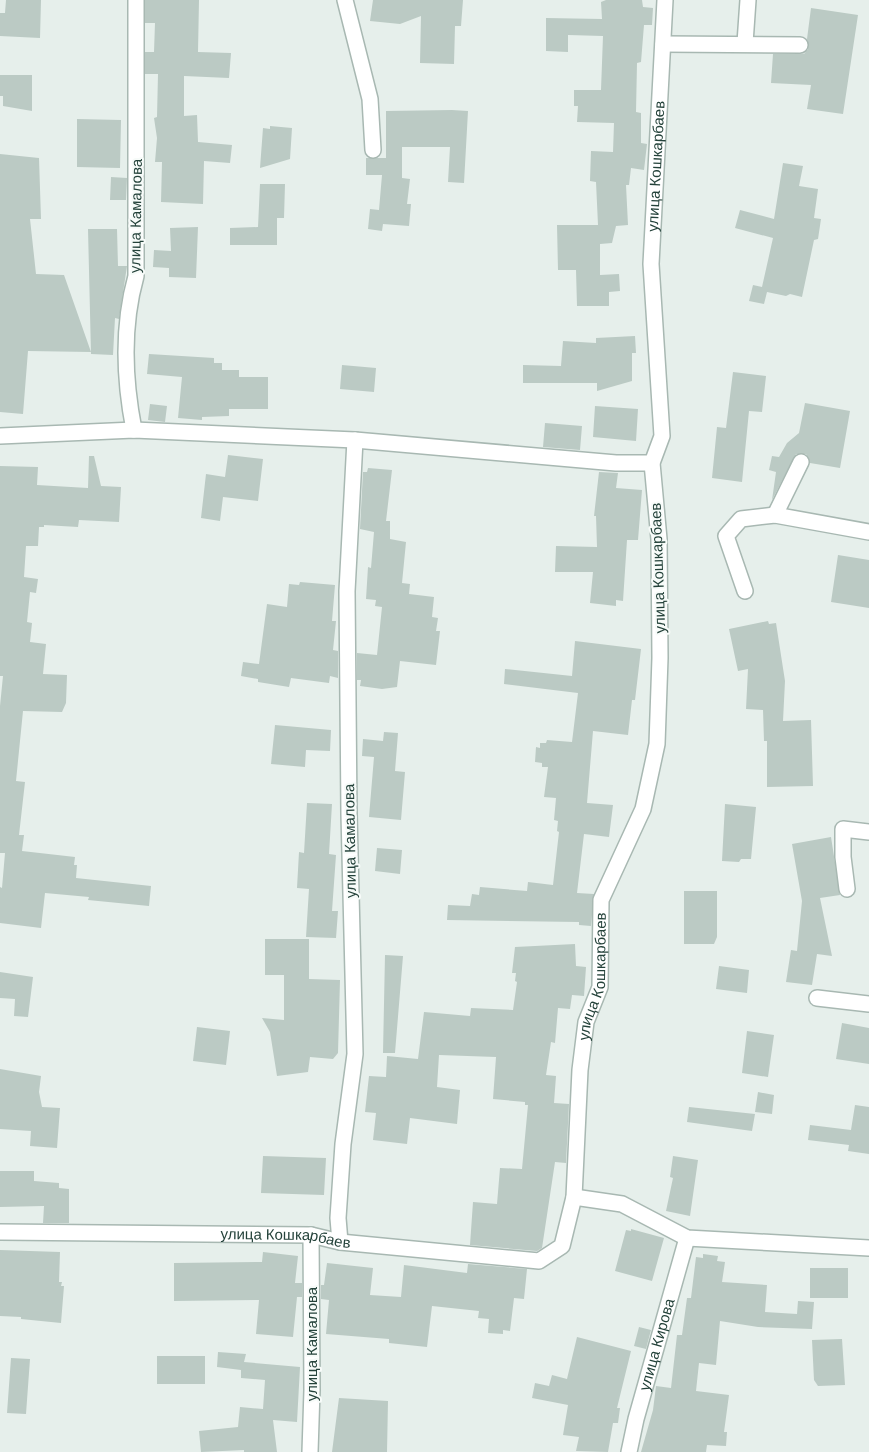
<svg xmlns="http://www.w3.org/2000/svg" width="869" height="1452" viewBox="0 0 869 1452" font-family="'DM Sans',sans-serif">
<rect width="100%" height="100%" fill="#e6efeb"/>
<path fill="#bbcac4" d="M6 0H41L40 38 0 36V13H5Z
M145 0H199L198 52 231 53 229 78 184 76V116L197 115 198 142 232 145 230 163 204 161 203 204 161 202 162 162H155L157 138 154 118 157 117 158 74H145V52H154L155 23H145Z
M373 0H463L461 26H455L454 64 420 63 421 16 400 24 370 21Z
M606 0H642L643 7 653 8 652 25H644L641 62 637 63 636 112 641 113V143L647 144 644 170 631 168 629 185H626L628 225 616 226 612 243 600 244V275L619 274 620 291 609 292V306H577L576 270H558L557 225H598L596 182 590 181 591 151 613 152 614 123 577 122 578 106H574V90H601L603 36 568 35V52L546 51V18L602 19 601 2Z
M811 8 858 15 843 114 807 109 811 85 771 83 773 54H804L808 49 807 39Z
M0 75H32V111L3 106V96H0Z
M452 110 468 111 464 183 448 182 450 147H402V178L410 179 407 204H411L409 226 383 224 382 231 368 229 370 209 379 210 382 175H366V158H386V111Z
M77 119 121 120 120 168 77 167Z
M270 126 292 128 290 159 260 168 263 128 270 129Z
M0 154 39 158 41 219H30L36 274 64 275 91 352 28 351 23 414 0 412Z
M783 163 803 166 799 186 818 189 814 218 821 219 818 239 814 240 802 297 790 294 786 296 767 292 764 304 749 301 753 285 762 287 773 238 735 228 740 210 774 219Z
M111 177 127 178 126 200H110Z
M260 184H285L284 218H277V245H230V228L258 227Z
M198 227 196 278 169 277V268L153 267 154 250 171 251 170 228Z
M88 229H117L118 266H127L119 319 115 318 113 355 91 354Z
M635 336 636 353H632V381L597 391V383H523V365L561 366 563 341 596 343V338Z
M149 354 214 358V363H222V370H239V377H268V409H229V416L202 417V420L178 418 182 377 147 374Z
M342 365 376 368 374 392 340 389Z
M733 372 766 376 762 412 749 411 742 482 712 478 717 427 726 428Z
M805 403 850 411 840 468 810 463 806 454H796L772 500 776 472 769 470 772 456 779 457 787 443 799 433Z
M150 404 167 406 165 422 148 420Z
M595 406 638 409 636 441 593 437Z
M545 423 582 426 580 450 543 447Z
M228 455 263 459 258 501 223 497 220 521 201 518 206 474 225 477Z
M89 456H94L101 486 121 487 119 522 79 520 78 527 44 525V527H39L38 546H26L24 577 38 579 36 593 30 592 27 622 32 623 30 642 46 644 43 674 67 675 66 703 62 712 23 711 16 781 25 782 19 835H24L22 851 75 857 74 865H77L76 878 151 886 149 906 88 900 89 897 45 893 41 928 0 923V887L2 888 5 853H0V706L3 676H0V466L38 467 37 485 88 488Z
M368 468 392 470 386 521H390V539L406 542 402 583 410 584 409 594 434 597 432 617 438 618 436 631H440L436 665 400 661 397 687 382 689 360 686 361 680H357V653L377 655 382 607 375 606 376 600 366 599 368 567 371 568 374 532 360 529 363 472H367Z
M599 472 618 473 616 488 642 490 638 540H627L623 601 616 600V606L590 603 593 572H555L556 546 597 547 596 516H594Z
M838 555 869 560V608L831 602Z
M300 582 335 585 332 621H336L333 650 338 651V678L330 676 329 683 291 678 289 687 258 682V679L241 676 243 662 259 664 267 604 287 607 289 584 299 585Z
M768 621 769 624 776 623 785 681 783 721 811 720 813 786 767 787V741H764L763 710 746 709 748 669 738 671 729 629Z
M575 641 641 649 635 700H632L628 735 593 731 587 803 613 805 609 837 584 834 577 893 594 894 591 926 579 925V922L447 920 448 905 470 906 472 894 479 895 480 887 527 891 528 882 553 885 559 832 557 831 558 821 554 820 556 798 544 797 548 767H542V763L535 762 536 747 540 748V743H546L547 740 572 742 578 693 504 684 505 669 572 676Z
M275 725 331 730 330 751 306 750 305 767 271 764Z
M384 732 398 733 395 771 405 772 401 820 369 817 374 757 362 756 363 739 383 741Z
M307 803 332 804 329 854 336 855 332 911H338L336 938 306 937 309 889 297 888 299 852 304 853Z
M725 804 756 807 751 859H741L739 862 722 861Z
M831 837 840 895 820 898 832 956 817 954 812 985 786 982 791 950 797 951 802 901 792 844Z
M377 848 402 850 400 874 375 871Z
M684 891H717V937L714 944H684Z
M265 939H309V979L340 980 338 1053 333 1059 310 1057 308 1072 277 1076 270 1032 262 1018 284 1020V975H265Z
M575 944 576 966 586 967 584 996 572 995 570 1009 558 1008 555 1043 551 1042 546 1075 556 1076 554 1103 569 1104 566 1163 555 1162 542 1248 537 1251 470 1245 473 1202 497 1204 500 1168 522 1169 528 1105H525V1102L493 1099 496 1057 439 1055 437 1087 460 1090 457 1124 410 1118 407 1144 373 1140 376 1113 365 1112 369 1076 386 1077 387 1056 418 1059 424 1012 470 1016 471 1008 513 1010 517 982 515 981 516 973H512L515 947Z
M385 955 403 956 395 1053H383Z
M719 966 749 970 747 993 716 989Z
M0 972 33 977 28 1017 14 1016 15 999 0 998Z
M842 1023 869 1028V1064L836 1059Z
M197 1027 230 1031 226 1065 193 1061Z
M747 1031 774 1035 768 1077 742 1073Z
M0 1069 41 1076 39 1092 42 1107 60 1108 57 1148 30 1146 31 1131 0 1129Z
M758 1092 774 1095 772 1114 755 1112Z
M855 1105 869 1107V1154L848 1151 849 1145 808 1140 810 1125 851 1130Z
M689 1107 755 1114 752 1131 687 1122Z
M263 1156 326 1158 324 1195 261 1193Z
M673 1156 698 1160 690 1216 666 1211 673 1178 670 1177Z
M0 1171H34V1181L59 1183V1188L69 1189V1223H43L44 1206 0 1207Z
M631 1229 664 1238 652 1281 615 1271 626 1230 631 1231Z
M0 1250 60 1252 59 1282H62L61 1286H64L61 1323 21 1319V1317L0 1316Z
M263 1252 298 1256 295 1283H302V1297H297L293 1337 256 1334 259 1300 174 1301V1263L262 1262Z
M703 1254 718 1256 717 1261 725 1262 722 1282 767 1285 765 1312 797 1314 798 1301 814 1302 812 1329 758 1327 720 1321 716 1365 699 1363 696 1391 729 1395 724 1432H727L726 1446 707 1445 706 1452H641L653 1410 656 1386 671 1388 677 1335H682L687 1298H691L696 1257 703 1258Z
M327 1263 373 1268 370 1295 401 1297 404 1265 467 1273 468 1264 527 1269 524 1299 514 1298 510 1331 503 1330V1334L488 1333 489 1319 478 1318 479 1311 432 1306 427 1347 389 1343V1339L326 1334 329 1300 321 1299V1285H324Z
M810 1268H848V1298H810Z
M639 1327 651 1330 646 1349 634 1346Z
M577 1337 631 1351 617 1408H620L618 1423H613L608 1452 576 1451 579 1437 563 1435 568 1405 532 1398 535 1383 549 1386 552 1375 567 1379Z
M842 1339 845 1385 818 1386 814 1380 812 1340Z
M218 1352 246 1354 244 1362 300 1367 297 1422 273 1420 277 1452H244V1450L201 1452 199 1431 238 1427 240 1407 263 1409 265 1380 241 1378V1370L217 1367Z
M157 1356H205V1384H157Z
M11 1358 30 1359 26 1414 7 1413Z
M339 1398 388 1401 387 1452H332Z"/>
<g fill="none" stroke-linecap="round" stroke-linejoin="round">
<defs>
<g id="minor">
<path d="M345 0 370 99 373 150"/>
<path d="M745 43 748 0"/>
<path d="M663 44 800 45"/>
<path d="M134 430C124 379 122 326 136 276V0"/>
<path d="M0 436 134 430 355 440 616 463H652"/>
<path d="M775 515 801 462"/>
<path d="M745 591 726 536 741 519 775 515 869 532"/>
<path d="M847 889 843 857V829L869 832"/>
<path d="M817 998 869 1004"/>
<path d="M574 1197 622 1204 687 1238 869 1248"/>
<path id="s1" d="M0 1232 311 1235 340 1242 539 1261 562 1246 574 1197 580 1070 586 1022 600 987 601 900 643 809 657 744 660 658 659 539 652 463 662 436 651 264 665 0"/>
<path d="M340 1242 338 1218 343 1144 355 1054 349 814 347 591 355 440"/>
<path d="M310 1452 312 1390 311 1235"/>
<path id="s2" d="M629 1452 636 1419 687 1238"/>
</g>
</defs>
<use href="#minor" stroke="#a8b8b2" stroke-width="18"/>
<use href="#minor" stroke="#fff" stroke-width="15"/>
</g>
<g text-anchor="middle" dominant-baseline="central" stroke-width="4" stroke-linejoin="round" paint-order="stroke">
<g font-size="15" fill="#24423a" stroke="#f7fbf9">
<text stroke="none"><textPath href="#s1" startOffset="1666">улица Кошкарбаев</textPath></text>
<text transform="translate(136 216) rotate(-89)">улица Камалова</text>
<text transform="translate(658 568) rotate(-92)">улица Кошкарбаев</text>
<text transform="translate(350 841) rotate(-91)">улица Камалова</text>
<text stroke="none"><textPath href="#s1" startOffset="841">улица Кошкарбаев</textPath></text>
<text stroke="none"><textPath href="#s1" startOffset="286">улица Кошкарбаев</textPath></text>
<text transform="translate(312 1344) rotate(-90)">улица Камалова</text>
<text stroke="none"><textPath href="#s2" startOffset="111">улица Кирова</textPath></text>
</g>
</g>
</svg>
